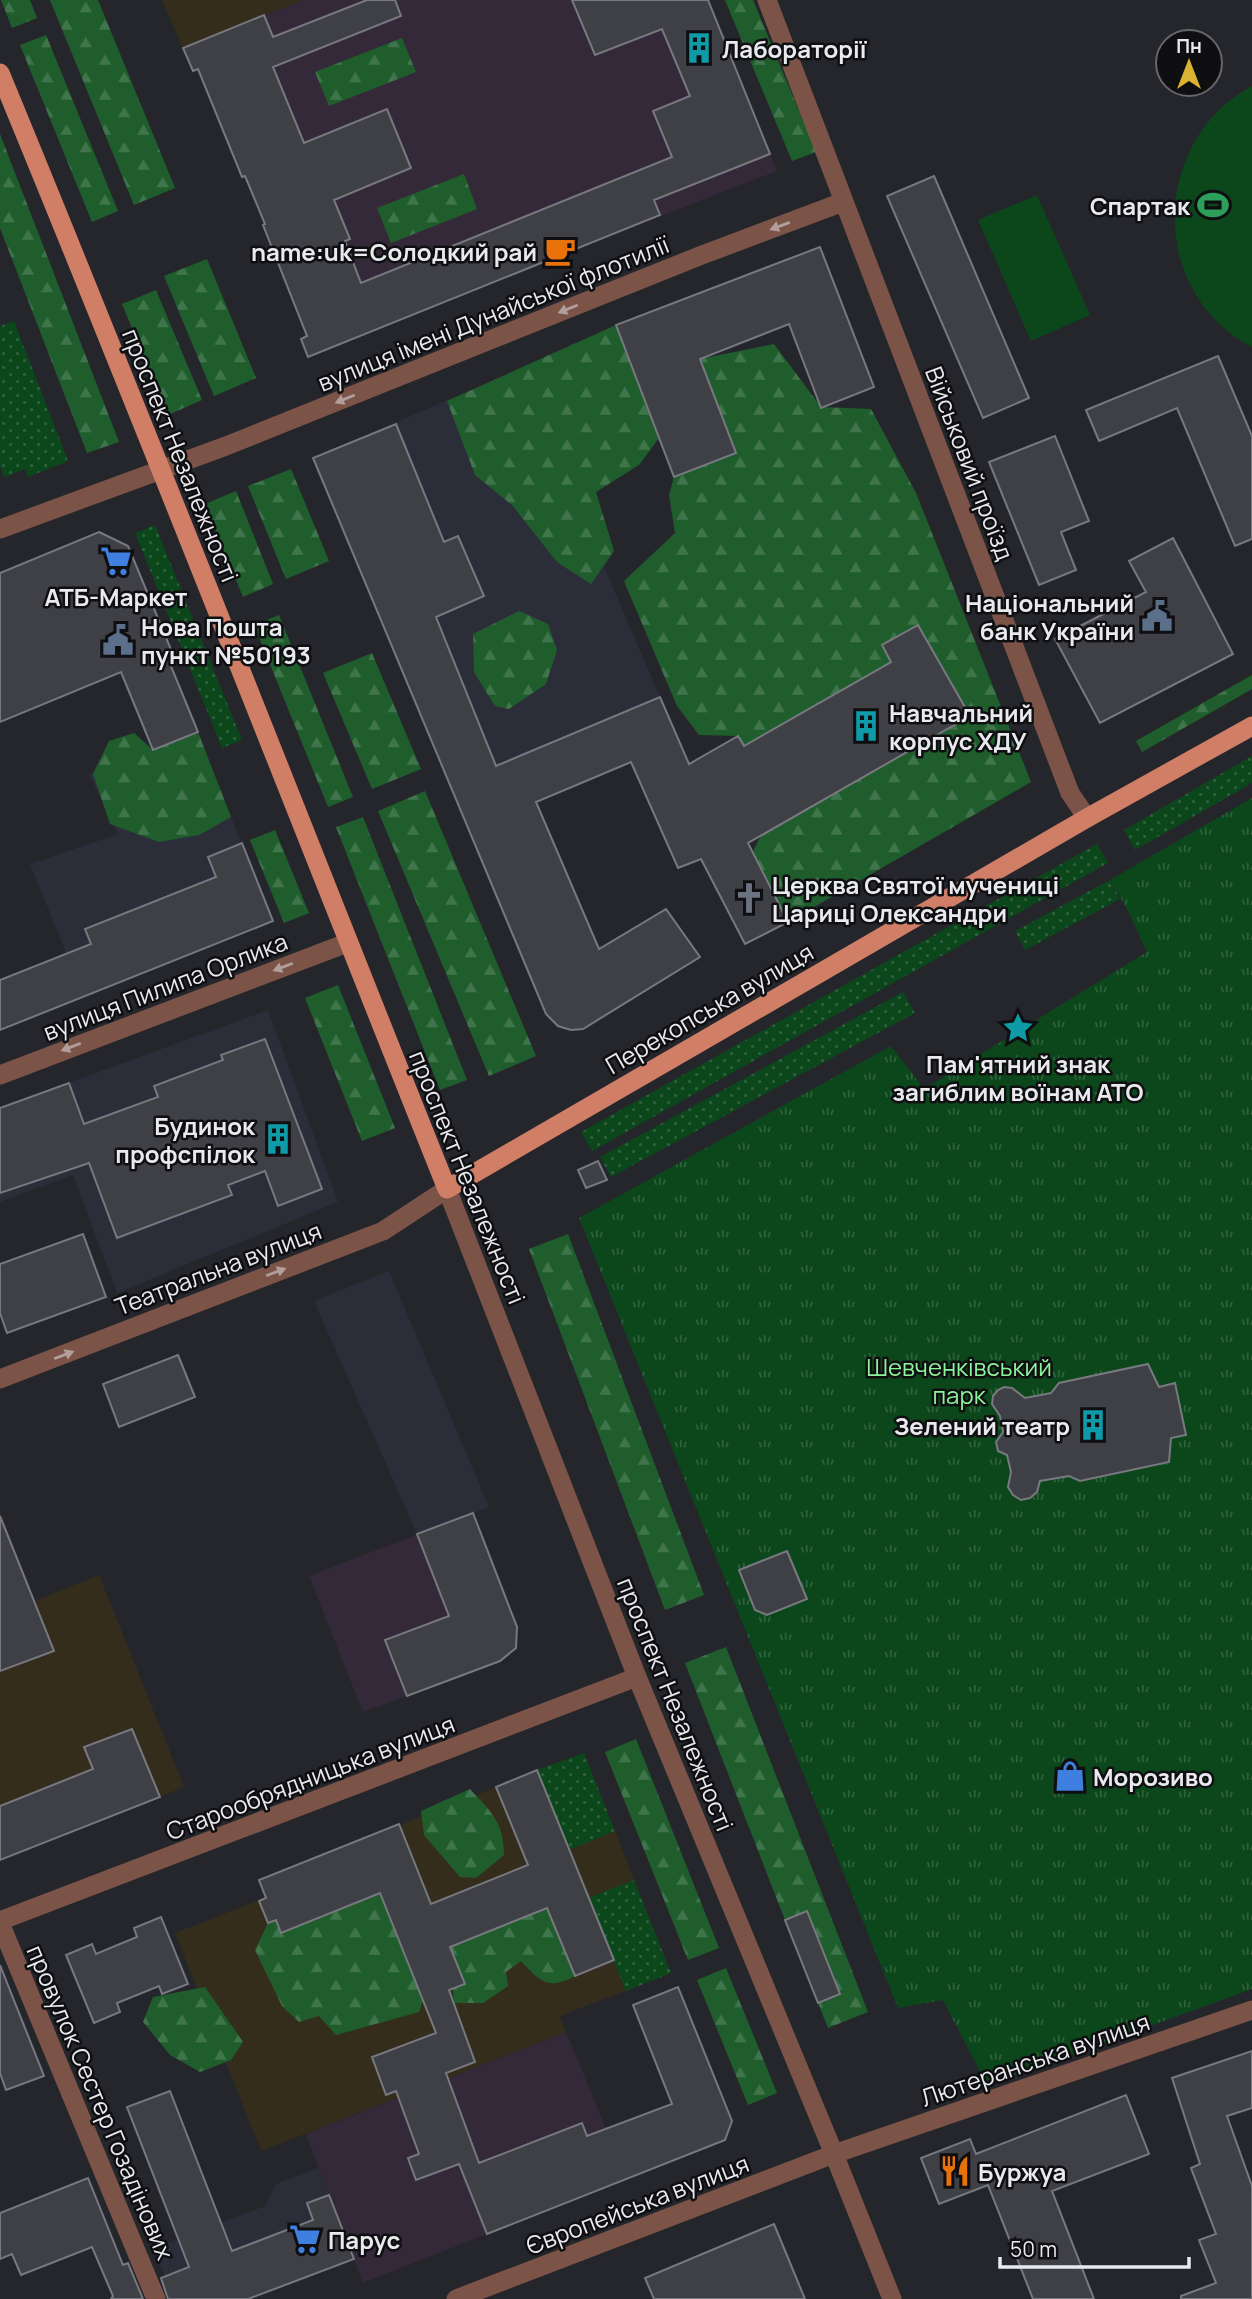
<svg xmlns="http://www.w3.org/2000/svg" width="1252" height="2299" viewBox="0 0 1252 2299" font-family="Manrope,sans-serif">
<defs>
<pattern id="grass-dots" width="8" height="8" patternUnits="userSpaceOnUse" patternTransform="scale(1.75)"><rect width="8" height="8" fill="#0b471a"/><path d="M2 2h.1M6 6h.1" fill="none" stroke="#2f623c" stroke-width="1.8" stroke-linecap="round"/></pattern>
<pattern id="forest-firs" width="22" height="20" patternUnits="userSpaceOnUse" patternTransform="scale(1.75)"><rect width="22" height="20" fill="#1f5e2c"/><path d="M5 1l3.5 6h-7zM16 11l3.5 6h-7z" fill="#40754b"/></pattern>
<pattern id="park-tufts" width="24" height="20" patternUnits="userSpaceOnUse" patternTransform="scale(1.75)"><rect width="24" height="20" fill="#0b471a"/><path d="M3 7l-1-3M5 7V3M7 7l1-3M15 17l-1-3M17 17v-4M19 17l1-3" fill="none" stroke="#2f623c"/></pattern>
</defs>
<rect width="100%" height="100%" fill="#25262c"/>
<path fill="#2b2d39" d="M519 369 660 697 450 786 313 458Z
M99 532 128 546 172 652 169 661 273 922 84 997 30 864 118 834 89 774 152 749 120 673 0 722V572Z
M268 1010 338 1202 117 1293 73 1175 0 1202V1108Z
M389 1271 489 1507 417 1534 314 1301Z
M319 2167 354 2259 248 2299H175L153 2249 265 2206 276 2184Z"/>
<path fill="#342938" d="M303 0H708L777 171 512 274 308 357 301 339 307 335 263 225 265 224 245 176 242 177 198 69 193 71 183 48Z
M473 1513 517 1627 516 1648 500 1661 363 1712 309 1576Z
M566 2032 627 2179 363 2283 306 2134Z"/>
<path fill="#342d1c" d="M162 0H303L183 48Z
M0 1512 35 1601 99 1575 184 1787 0 1860Z
M584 1753 671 1973 560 2016 566 2032 261 2151 175 1933 265 1898 259 1880Z"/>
<path fill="url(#grass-dots)" d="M14 321 68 461 28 477 25 469 4 477 0 466V326Z
M155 525 242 740 222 748 135 533Z
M1252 756V783L1135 850 1124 830Z
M1097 844 1108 863 592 1151 581 1132Z
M1110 880 1120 899 1025 950 1015 931Z
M903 992 915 1013 611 1177 600 1157Z
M584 1753 615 1831 569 1850 537 1770Z
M634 1880 671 1973 626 1991 588 1898Z"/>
<path fill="url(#forest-firs)" d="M1 0H30L37 18 12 28Z
M50 0H98L175 188 134 205Z
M725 0H753L816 152 792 161Z
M46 35 118 211 92 222 20 45Z
M402 38 416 72 329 106 315 72Z
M0 134 119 442 87 453 0 228Z
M464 174 477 209 391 243 377 208Z
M207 259 256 378 214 396 164 276Z
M156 290 202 400 168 415 122 304Z
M616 325 659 438 639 465 596 492 614 551 591 584 557 562 512 505 475 475 447 401Z
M774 344 821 407 871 409 916 493 1031 782 788 922 753 852 761 835 970 715 917 625 882 645 891 662 744 746 738 736 699 735 677 706 624 581 675 533 669 495 674 477 736 453 700 359Z
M291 469 329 561 286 579 248 486Z
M236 491 273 584 243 597 205 504Z
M519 611 548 624 557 650 546 684 509 709 495 706 474 672 473 634Z
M279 615 353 797 328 807 254 625Z
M372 653 421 769 372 789 323 673Z
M1252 675V689L1142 752 1136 741Z
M198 732 231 817 199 835 159 842 110 824 93 774 109 741 134 733 153 750Z
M425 791 536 1056 489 1076 378 811Z
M363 817 467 1080 440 1090 336 827Z
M275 830 309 913 284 923 250 840Z
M338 985 395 1128 362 1141 305 998Z
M568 1234 704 1595 665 1610 529 1249Z
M726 1647 868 2012 828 2028 818 2003 840 1994 807 1911 785 1920 685 1663Z
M636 1739 719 1948 688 1960 605 1752Z
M470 1789C491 1812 504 1822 504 1855L476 1878 460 1877 424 1835 421 1811Z
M380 1893 423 2000 419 2012 336 2035 319 2016 299 2022 282 2006 255 1950 268 1923 276 1920 282 1933Z
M547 1908 575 1976C547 1991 540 1981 521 1961L506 1972 508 1986 483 2003H454L453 1989 465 1983 450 1947Z
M726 1968 777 2093 748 2105 697 1980Z
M205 1987 243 2042 231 2060 200 2072 170 2055 143 2022 153 1997Z"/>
<path fill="url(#park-tufts)" d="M1252 798V1989L987 2085 943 2000 898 2008 579 1218 891 1046 924 1089 1147 952 1126 907 1110 880Z"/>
<path fill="#0b471a" d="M1252 86V347C1148 293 1150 141 1252 86Z
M1037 195 1090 315 1031 341 978 220Z"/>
<path fill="#3f3f46" stroke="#787980" stroke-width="2" d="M367 0H395L401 16 273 67 304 143 387 109 411 168 334 200 350 239 345 241 361 283 672 157 653 111 690 96 662 29 595 55 572 0H708L770 154 654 200 660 215 308 357 301 339 307 336 263 225 265 224 245 176 242 177 198 69 193 71 183 48 264 15 273 37Z
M934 176 1029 398 983 418 887 196Z
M820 247 874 387 821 408 789 324 700 359 736 453 674 477 616 325Z
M1218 356 1252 436V539L1235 546 1177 408 1099 441 1086 410Z
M396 424 444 542 458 536 484 596 436 617 496 766 660 697 689 764 738 736 744 746 891 662 882 645 918 625 970 716 748 843 788 922 745 944 701 859 678 868 631 762 536 802 599 949 666 909 700 957 583 1029 571 1030 558 1026 546 1014 313 458Z
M1055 436 1089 521 1061 532 1076 570 1039 585 989 462Z
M99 532 128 546 172 652 166 654 198 732 153 750 121 672 0 722V573Z
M1173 538 1233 654 1100 723 1055 639 1146 592 1129 561Z
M242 843 273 921 0 1030V980L91 944 85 929 216 877 208 857Z
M265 1039 322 1189 278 1206 265 1171 228 1185 232 1195 117 1238 89 1163 0 1193V1108L69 1083 84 1124 158 1097 154 1086 223 1060 221 1055Z
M598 1161 607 1180 586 1188 578 1170Z
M83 1234 106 1297 7 1333 0 1313V1264Z
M178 1355 195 1397 119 1427 103 1384Z
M1148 1364 1159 1387 1175 1383 1186 1435 1171 1438 1169 1462 1080 1481 1069 1476 1040 1481 1037 1492 1030 1498 1021 1500 1013 1495 1008 1487 1011 1472 1007 1455 998 1451 996 1442 1003 1432 1000 1416 992 1404 993 1396 998 1390 1004 1387 1012 1388 1025 1398 1051 1393 1059 1383Z
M473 1513 517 1627 516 1648 500 1661 407 1696 385 1640 449 1616 417 1534Z
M0 1516 54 1651 0 1671Z
M787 1551 807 1599 767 1615 755 1610 739 1570Z
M132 1729 160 1797 0 1860V1806L93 1769 84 1747Z
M537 1770 614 1960 575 1976 547 1908 450 1947 465 1984 449 1990 475 2062 446 2073 479 2163 582 2123 587 2136 672 2104 633 2005 678 1987 732 2121 725 2140 487 2234 459 2164 416 2180 408 2158 419 2154 396 2091 386 2095 372 2057 436 2033 380 1893 281 1933 276 1920 268 1923 259 1901 266 1898 259 1880 399 1824 431 1904 528 1865 496 1787Z
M807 1911 840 1994 818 2003 785 1920Z
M161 1917 188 1984 162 1994 159 1986 117 2003 120 2012 94 2023 66 1955 92 1944 96 1954 137 1937 134 1928Z
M0 1965 44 2076 6 2090 0 2073Z
M1252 2051V2108L1227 2116 1252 2186V2299H1181V2296L1216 2283 1199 2240 1216 2234 1191 2168 1200 2164 1172 2078Z
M170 2091 232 2251 313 2220 307 2203 329 2195 354 2259 248 2299H168L161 2278 189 2267 127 2107Z
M1126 2095 1149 2154 1052 2191 1094 2299H1033L988 2185 939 2204 921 2158 970 2139 976 2154Z
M88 2178 123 2265 128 2263 143 2299H111L113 2296 92 2247 21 2275 12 2254 0 2259V2213Z
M774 2224 805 2299H654L645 2278Z"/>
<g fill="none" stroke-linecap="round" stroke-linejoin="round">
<path stroke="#7b5347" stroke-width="19" d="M456 2299 834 2154"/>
<path stroke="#7b5347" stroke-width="19" d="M767 0 1070 793 1087 818
M0 529 226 446 702 255 843 202
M0 1075 347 943
M0 1921 637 1677
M0 1923 156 2299
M834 2154 1252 2010"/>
<path stroke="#7b5347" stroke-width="19" d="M0 1379 383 1231 447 1189 637 1677 834 2154 892 2299"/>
<path stroke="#d07e66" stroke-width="19" d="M0 73C153 443 298 817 447 1189L1087 818 1252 726"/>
</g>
<defs><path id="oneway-solid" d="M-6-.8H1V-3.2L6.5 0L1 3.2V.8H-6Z" transform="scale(1.75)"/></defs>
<g fill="#b29e9a">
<use href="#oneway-solid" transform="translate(780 226) rotate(160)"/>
<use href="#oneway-solid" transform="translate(568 309) rotate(158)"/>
<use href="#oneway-solid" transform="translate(345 399) rotate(158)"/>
<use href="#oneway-solid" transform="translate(283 967) rotate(159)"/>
<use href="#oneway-solid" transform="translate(71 1047) rotate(159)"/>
<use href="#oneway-solid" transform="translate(276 1272) rotate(-21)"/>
<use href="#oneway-solid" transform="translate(64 1355) rotate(-21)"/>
</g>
<defs>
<symbol id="building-bare" viewBox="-9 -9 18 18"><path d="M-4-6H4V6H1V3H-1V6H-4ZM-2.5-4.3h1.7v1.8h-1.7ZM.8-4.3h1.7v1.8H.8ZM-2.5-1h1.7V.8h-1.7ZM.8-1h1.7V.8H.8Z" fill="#0f9aa8" stroke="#0f0f12" stroke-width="2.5" paint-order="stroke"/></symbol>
<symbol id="stadium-bare" viewBox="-9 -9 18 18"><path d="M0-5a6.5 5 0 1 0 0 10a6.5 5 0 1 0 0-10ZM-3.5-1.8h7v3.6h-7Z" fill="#2e9e5b" stroke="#0f0f12" stroke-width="2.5" paint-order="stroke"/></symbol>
<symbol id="cafe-bare" viewBox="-9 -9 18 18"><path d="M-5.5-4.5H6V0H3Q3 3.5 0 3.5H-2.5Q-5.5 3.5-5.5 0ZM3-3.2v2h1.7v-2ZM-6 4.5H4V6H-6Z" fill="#e8710a" stroke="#0f0f12" stroke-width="2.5" paint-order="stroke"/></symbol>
<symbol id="supermarket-bare" viewBox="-9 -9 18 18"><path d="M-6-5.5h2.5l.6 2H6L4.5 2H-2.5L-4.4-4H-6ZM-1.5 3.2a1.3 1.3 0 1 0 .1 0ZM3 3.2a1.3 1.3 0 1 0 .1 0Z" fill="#3f7fe0" stroke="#0f0f12" stroke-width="2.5" paint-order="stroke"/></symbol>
<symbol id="civic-bare" viewBox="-9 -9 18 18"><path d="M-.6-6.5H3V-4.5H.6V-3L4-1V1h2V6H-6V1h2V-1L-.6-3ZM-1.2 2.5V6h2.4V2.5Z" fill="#5c6f8a" stroke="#0f0f12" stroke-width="2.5" paint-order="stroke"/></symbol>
<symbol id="church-bare" viewBox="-9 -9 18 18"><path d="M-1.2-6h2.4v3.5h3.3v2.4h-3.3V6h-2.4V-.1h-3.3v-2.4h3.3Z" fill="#6b7280" stroke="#0f0f12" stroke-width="2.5" paint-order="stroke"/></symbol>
<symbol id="sight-bare" viewBox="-9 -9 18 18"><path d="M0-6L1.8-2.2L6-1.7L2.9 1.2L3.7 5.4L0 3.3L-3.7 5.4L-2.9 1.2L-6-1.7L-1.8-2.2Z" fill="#0f9aa8" stroke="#0f0f12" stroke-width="2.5" paint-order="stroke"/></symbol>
<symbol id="shop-bare" viewBox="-9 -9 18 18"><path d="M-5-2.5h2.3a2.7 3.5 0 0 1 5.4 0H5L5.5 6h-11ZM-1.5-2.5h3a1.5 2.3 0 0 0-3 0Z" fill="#3f7fe0" stroke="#0f0f12" stroke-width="2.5" paint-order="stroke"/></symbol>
<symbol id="restaurant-bare" viewBox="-9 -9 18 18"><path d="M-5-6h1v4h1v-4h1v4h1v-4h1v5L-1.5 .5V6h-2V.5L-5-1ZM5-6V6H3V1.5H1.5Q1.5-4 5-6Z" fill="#e8710a" stroke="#0f0f12" stroke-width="2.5" paint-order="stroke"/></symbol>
</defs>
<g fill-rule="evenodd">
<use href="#building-bare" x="677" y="26" width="44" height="44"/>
<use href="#stadium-bare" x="1191" y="183" width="44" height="44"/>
<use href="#cafe-bare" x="538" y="229" width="44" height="44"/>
<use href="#supermarket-bare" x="94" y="539" width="44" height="44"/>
<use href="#civic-bare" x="1135" y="594" width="44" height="44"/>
<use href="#civic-bare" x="96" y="618" width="44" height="44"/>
<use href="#building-bare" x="844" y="704" width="44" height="44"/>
<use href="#church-bare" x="727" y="876" width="44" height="44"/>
<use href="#sight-bare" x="996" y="1006" width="44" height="44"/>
<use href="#building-bare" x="256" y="1117" width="44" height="44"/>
<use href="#building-bare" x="1071" y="1403" width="44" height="44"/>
<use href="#shop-bare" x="1048" y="1754" width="44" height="44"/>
<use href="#restaurant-bare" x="933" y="2149" width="44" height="44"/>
<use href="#supermarket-bare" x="283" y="2217" width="44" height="44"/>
</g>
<g text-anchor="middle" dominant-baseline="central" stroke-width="5" stroke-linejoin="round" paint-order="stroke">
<g font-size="24" font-weight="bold" fill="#e9eaee" stroke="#0f0f12" text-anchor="start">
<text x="722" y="48">Лабораторії</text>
<text x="1190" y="205" text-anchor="end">Спартак</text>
<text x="537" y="251" text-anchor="end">name:uk=Солодкий рай</text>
<text x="116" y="596" text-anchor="middle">АТБ-Маркет</text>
<text x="1134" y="602" text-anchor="end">Національний<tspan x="1134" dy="28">банк України</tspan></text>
<text x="141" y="626">Нова Пошта<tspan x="141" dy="28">пункт №50193</tspan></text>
<text x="889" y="712">Навчальний<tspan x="889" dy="28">корпус ХДУ</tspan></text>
<text x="772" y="884">Церква Святої мучениці<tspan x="772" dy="28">Цариці Олександри</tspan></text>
<text x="1018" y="1063" text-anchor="middle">Пам'ятний знак<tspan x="1018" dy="28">загиблим воїнам АТО</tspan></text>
<text x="255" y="1125" text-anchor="end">Будинок<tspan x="255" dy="28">профспілок</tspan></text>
<text x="1070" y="1425" text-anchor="end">Зелений театр</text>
<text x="1093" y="1776">Морозиво</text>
<text x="978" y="2171">Буржуа</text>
<text x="328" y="2239">Парус</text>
</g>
<g font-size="24" fill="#e9eaee" stroke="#0f0f12">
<text transform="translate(493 313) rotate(-22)">вулиця імені Дунайської флотилії</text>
<text transform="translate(181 455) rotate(68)">проспект Незалежності</text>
<text transform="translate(970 463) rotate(69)">Військовий проїзд</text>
<text transform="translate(165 986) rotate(-21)">вулиця Пилипа Орлика</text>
<text transform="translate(709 1008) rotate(-30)">Перекопська вулиця</text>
<text transform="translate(468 1177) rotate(68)">проспект Незалежності</text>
<text transform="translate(218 1268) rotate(-21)">Театральна вулиця</text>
<text transform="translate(676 1704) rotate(68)">проспект Незалежності</text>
<text transform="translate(310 1777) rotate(-21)">Старообрядницька вулиця</text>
<text transform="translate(1035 2059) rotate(-19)">Лютеранська вулиця</text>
<text transform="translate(101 2102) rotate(67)">провулок Сестер Гозадінових</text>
<text transform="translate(637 2204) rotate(-21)">Європейська вулиця</text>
</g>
<g font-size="24" fill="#8bf49a" stroke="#0f0f12">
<text x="959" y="1366">Шевченківський<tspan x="959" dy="28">парк</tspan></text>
</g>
</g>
<g transform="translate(1189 63)"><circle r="33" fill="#0f0f12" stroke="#66676a" stroke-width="2"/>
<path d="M0-5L12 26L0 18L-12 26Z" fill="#dab333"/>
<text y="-10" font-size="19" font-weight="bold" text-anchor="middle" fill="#e9eaee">Пн</text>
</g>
<path d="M1000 2257v10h189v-10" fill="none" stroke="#e9eaee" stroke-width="3.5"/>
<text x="1010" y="2257" font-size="21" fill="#e9eaee" stroke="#0f0f12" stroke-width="5" paint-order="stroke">50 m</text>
</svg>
